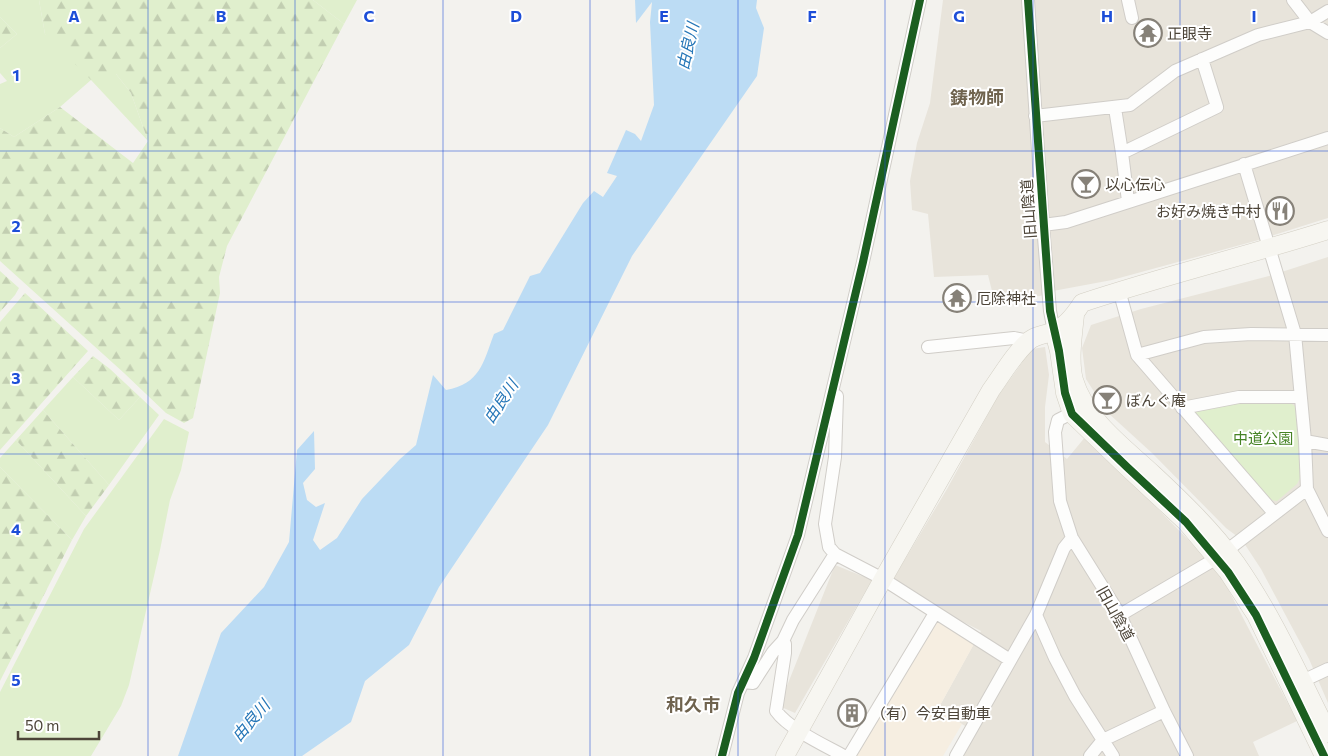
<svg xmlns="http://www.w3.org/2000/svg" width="1328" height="756" viewBox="0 0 1328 756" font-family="Commissioner,'Noto Sans JP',sans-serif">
<defs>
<pattern id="forest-firs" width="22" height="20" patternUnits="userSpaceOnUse" patternTransform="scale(1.25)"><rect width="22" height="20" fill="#e0efcd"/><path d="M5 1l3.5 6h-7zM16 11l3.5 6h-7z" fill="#c2ceb1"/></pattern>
</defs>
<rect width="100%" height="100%" fill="#f3f2ee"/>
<path fill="#e8e4db" d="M943 0H1328V218L1255 241 1112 280 1053 291 1040 296 994 299 988 275 934 277 928 214 912 210 910 181 917 143 930 103Z
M1328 257V703L1309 659 1261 569 1242 540 1226 528 1152 453 1107 412 1086 379 1082 348 1091 325 1141 309 1269 276Z
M1045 347 1049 375 1045 407V442L1067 459 1086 436 1218 570 1297 721 1253 742 1259 756H959L973 731 938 709 981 631 936 608 894 578 947 489 998 396 1032 349Z
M835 565 872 580 795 713 779 706Z"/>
<path fill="#f6eee1" d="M937 620 974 644 938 709 962 724 943 756H854Z"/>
<path fill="#e0efcd" d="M0 0H39L45 34 116 74 131 93 148 141 91 80 60 107 14 137 0 128V84L7 81 0 73V48L17 34 0 17Z
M313 0H357L344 24Z
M73 377 119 420 140 397 159 415 109 485 43 410Z
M1237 403H1290L1297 407 1301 476 1297 484 1277 501 1271 500 1195 414V408Z
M164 419 189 432 181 470 170 500 160 550 129 685 121 706 91 756H0V692L84 529Z
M16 440 86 516 72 540 0 467V458Z"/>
<path fill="url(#forest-firs)" d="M39 0H313L344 24 227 246 219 277 220 293 193 418 184 423 166 413 124 373 0 261V128L14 137 60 107 133 163 148 141 131 93 116 74 91 80 45 34Z
M0 17 17 34 0 48Z
M0 271 19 288 15 295 0 312Z
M25 293 88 351 0 450V322Z
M93 356 110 369 140 397 119 420 73 377Z
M43 410 109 485 86 516 16 440Z
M0 467 72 540 0 681Z"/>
<path fill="#bcdcf4" d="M635 0H757L756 8 764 28 757 76 632 256 548 425 439 587 409 645 365 681 351 722 302 756H178L221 633 264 587 289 542 297 450 314 431 315 469 303 483 307 500 316 507 325 503 313 540 320 550 337 538 362 499 400 459 416 445 433 375 446 390C480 384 483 363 494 334L503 330 530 276 540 273 583 203 594 191 603 197 617 176 607 173 626 130 635 134 641 141 654 105 650 22 652 2 636 23Z"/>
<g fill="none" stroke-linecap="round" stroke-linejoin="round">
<defs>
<path id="street" d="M1028 0 1043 225 1050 311 1054 332
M1128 0 1132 18
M1293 0 1310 22 1328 33
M1115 108 1122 153
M1035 116 1130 105 1175 71 1258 35 1310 22 1328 11
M1244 164 1295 334 1305 441 1307 489 1328 531
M1128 201 1122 153 1217 107 1202 59
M1043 225 1066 222 1328 138
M1119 290 1137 355 1274 513
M928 347 1014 338 1029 341
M1137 355 1204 337 1251 334 1328 335
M837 396 835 457 825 524 829 547 835 554 883 579 1010 660
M1182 408 1239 397H1300
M1078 410 1058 420 1055 432 1060 501 1072 538 1120 615 1164 711 1187 756
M1305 441 1328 445
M1036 615 1055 658 1075 696 1113 756
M1120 615 1217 558 1307 489
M783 641 785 644V653L776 711C789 729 824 745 844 756
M743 682 753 683 773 652 783 641 793 620 835 554
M1296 684 1328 669
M722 756 738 693 754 658 798 535 863 262 920 0
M849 756 935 613
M956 756 1036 615 1064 548 1072 538
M1090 756 1103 740 1164 711"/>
<path id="secondary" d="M1075 315C1073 334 1069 362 1074 380 1086 420 1124 447 1153 474 1183 502 1212 530 1236 563 1273 616 1299 675 1328 733
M1054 332 1059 351 1065 393 1072 414 1127 467 1186 522 1228 572 1256 615 1324 756
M785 756 883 579 991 390C1002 375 1015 352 1030 340 1037 335 1044 335 1051 332 1065 328 1075 314 1082 303 1163 276 1246 256 1328 230"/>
</defs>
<use href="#street" stroke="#d0cdc8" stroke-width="14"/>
<use href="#secondary" stroke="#d3cfc4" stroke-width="19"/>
<use href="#street" stroke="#fdfdfc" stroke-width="12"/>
<use href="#secondary" stroke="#f7f6f1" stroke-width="18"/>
<defs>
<path id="cycleway" d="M1028 0 1050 311 1059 351 1065 393 1072 414 1127 467 1186 522 1228 572 1256 615 1324 756
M722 756 738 693 754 658 798 535 863 262 920 0"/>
</defs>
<use href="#cycleway" stroke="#fff" stroke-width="11"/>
<use href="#cycleway" stroke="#1b5e20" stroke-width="8"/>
</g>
<path fill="none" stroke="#1d4ed8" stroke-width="1" stroke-opacity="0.55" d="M148 0V756M295 0V756M443 0V756M590 0V756M738 0V756M885 0V756M1033 0V756M1180 0V756M0 151H1328M0 302H1328M0 454H1328M0 605H1328"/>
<defs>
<symbol id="temple-ring" viewBox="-11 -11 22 22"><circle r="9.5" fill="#fff" stroke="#868178" stroke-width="1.5"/><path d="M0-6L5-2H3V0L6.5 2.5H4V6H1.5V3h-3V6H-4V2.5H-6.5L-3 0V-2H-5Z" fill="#868178"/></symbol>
<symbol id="bar-ring" viewBox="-11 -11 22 22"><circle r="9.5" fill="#fff" stroke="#868178" stroke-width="1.5"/><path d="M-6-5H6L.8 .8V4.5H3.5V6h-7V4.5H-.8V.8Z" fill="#868178"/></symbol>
<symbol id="restaurant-ring" viewBox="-11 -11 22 22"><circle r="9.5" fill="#fff" stroke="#868178" stroke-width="1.5"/><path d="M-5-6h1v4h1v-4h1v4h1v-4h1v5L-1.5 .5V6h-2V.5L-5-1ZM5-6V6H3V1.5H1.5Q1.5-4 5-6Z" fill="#868178"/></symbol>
<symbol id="building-ring" viewBox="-11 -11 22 22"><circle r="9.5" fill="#fff" stroke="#868178" stroke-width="1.5"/><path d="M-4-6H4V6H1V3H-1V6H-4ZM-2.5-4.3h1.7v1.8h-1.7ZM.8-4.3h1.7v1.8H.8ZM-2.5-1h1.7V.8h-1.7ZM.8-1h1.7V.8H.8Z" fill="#868178"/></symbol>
</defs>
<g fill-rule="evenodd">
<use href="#temple-ring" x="1132" y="17" width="32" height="32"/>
<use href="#bar-ring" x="1070" y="168" width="32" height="32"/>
<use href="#restaurant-ring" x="1264" y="195" width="32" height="32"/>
<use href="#temple-ring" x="941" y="282" width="32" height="32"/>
<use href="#bar-ring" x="1091" y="384" width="32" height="32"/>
<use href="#building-ring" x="836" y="697" width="32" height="32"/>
</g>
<g text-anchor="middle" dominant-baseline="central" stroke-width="4" stroke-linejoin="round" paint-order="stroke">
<g font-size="15" fill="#4c4438" stroke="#fff" text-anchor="start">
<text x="1167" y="33">正眼寺</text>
<text x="1105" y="184">以心伝心</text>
<text x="1261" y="211" text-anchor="end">お好み焼き中村</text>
<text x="976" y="298">厄除神社</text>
<text x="1126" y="400">ぼんぐ庵</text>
<text x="871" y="713">（有）今安自動車</text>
</g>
<g font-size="15" fill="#4c4438" stroke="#fff">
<text transform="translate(1028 209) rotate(-94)">旧山陰道</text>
<text transform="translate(1116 613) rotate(61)">旧山陰道</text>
</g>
<g font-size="15" fill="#468325" stroke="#fff">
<text x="1263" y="438">中道公園</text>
</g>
<g font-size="16" font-style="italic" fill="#2677b8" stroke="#fff">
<text transform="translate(687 46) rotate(-77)">由良川</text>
<text transform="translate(500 401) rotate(-56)">由良川</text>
<text transform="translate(250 720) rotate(-49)">由良川</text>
</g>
<g font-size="18" font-weight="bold" fill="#6f634e" stroke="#fff">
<text x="977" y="97">鋳物師</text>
<text x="693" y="704">和久市</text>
</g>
</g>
<g font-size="16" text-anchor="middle" font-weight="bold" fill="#1d4ed8" stroke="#fff" stroke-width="4" stroke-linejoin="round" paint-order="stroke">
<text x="74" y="22">A</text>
<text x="221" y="22">B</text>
<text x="369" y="22">C</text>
<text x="516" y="22">D</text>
<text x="664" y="22">E</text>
<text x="812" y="22">F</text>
<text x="959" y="22">G</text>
<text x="1107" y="22">H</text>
<text x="1254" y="22">I</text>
<text x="16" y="81">1</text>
<text x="16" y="232">2</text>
<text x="16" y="384">3</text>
<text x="16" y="535">4</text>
<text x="16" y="686">5</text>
</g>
<path d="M18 731v8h81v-8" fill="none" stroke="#4c4438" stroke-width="2.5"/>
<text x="25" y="731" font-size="15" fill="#4c4438" stroke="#ffffff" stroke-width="4" paint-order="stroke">50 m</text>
</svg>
